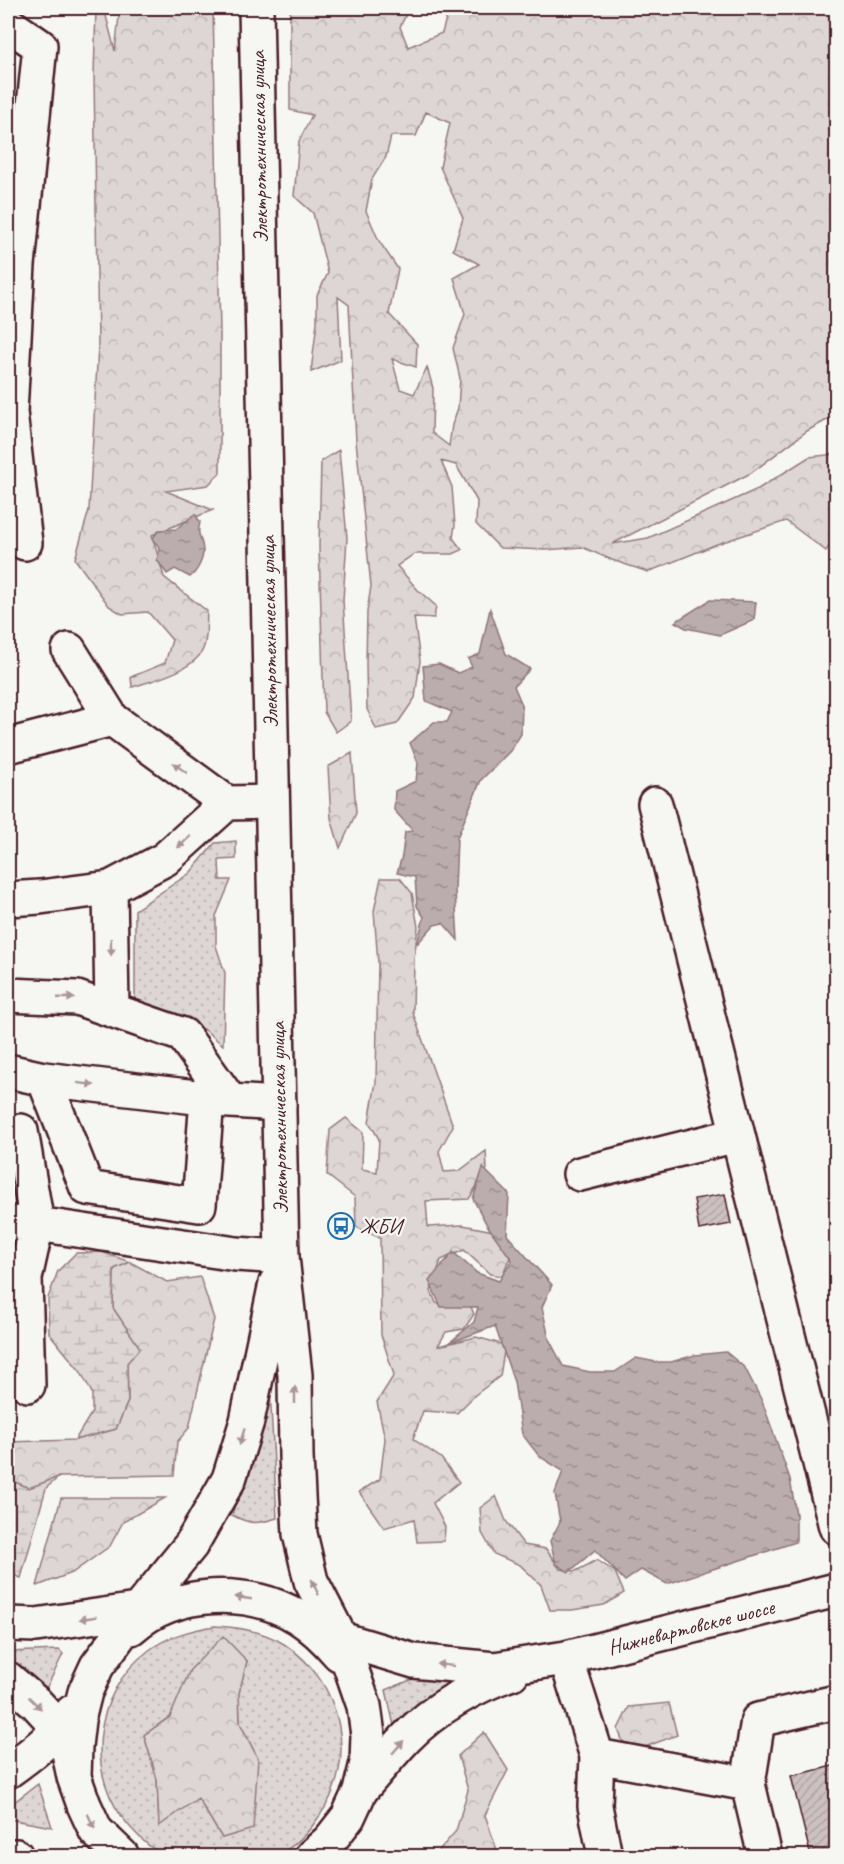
<svg xmlns="http://www.w3.org/2000/svg" width="844" height="1864" viewBox="0 0 844 1864" font-family="Caveat,sans-serif">
<defs>
<pattern id="grass-dots" width="8" height="8" patternUnits="userSpaceOnUse" patternTransform="scale(1.5)"><rect width="8" height="8" fill="#ddd6d5"/><path d="M2 2h.1M6 6h.1" fill="none" stroke="#bfb7b7" stroke-width="1.8" stroke-linecap="round"/></pattern>
<pattern id="forest-crowns" width="20" height="18" patternUnits="userSpaceOnUse" patternTransform="scale(1.5)"><rect width="20" height="18" fill="#ddd6d5"/><path d="M2 6a3 3 0 1 1 6 0M12 15a3 3 0 1 1 6 0" fill="none" stroke="#bfb7b7"/></pattern>
<pattern id="wetland-marsh" width="20" height="14" patternUnits="userSpaceOnUse" patternTransform="scale(1.5)"><rect width="20" height="14" fill="#ddd6d5"/><path d="M1 5h8M5 5V1M11 12h8M15 12V8" fill="none" stroke="#bfb7b7"/></pattern>
<pattern id="water-ripples" width="26" height="14" patternUnits="userSpaceOnUse" patternTransform="scale(1.5)"><rect width="26" height="14" fill="#bbadae"/><path d="M2 4q2-2 4 0t4 0M15 11q2-2 4 0t4 0" fill="none" stroke="#9a8c8e"/></pattern>
<pattern id="building-hatch" width="6" height="6" patternUnits="userSpaceOnUse" patternTransform="scale(1.5)"><rect width="6" height="6" fill="#ccc1c0"/><path d="M-1 1l2-2M0 6l6-6M5 7l2-2" fill="none" stroke="#b1a5a5"/></pattern>
</defs>
<rect width="100%" height="100%" fill="#f6f6f2"/>
<filter id="ink" filterUnits="userSpaceOnUse"><feTurbulence type="fractalNoise" baseFrequency=".0167" numOctaves="2"/><feDisplacementMap in="SourceGraphic" scale="12" xChannelSelector="R" yChannelSelector="G"/><feConvolveMatrix kernelMatrix="1 2 1 2 8 2 1 2 1" color-interpolation-filters="sRGB"/></filter>
<g filter="url(#ink)">
<path fill="url(#grass-dots)" stroke="#947a80" stroke-width="1.5" fill-rule="evenodd" d="M236 841V859L219 860 220 880H231L216 916V946L225 973 223 1045 205 1030 149 1011 135 1003V910L190 873 215 843Z
M270 1389 277 1518C257 1524 251 1525 232 1515Z
M215 1626C239 1627 263 1631 284 1644 342 1681 360 1762 318 1818 308 1833 292 1850 274 1856 264 1860 232 1856 220 1856 204 1856 185 1859 170 1856 155 1854 140 1838 130 1827 83 1775 93 1693 148 1651 167 1636 191 1630 215 1626ZM247 1661 239 1693 240 1723 258 1759 222 1838 198 1798 159 1825 157 1779 144 1735Z
M59 1650 63 1654 47 1687H41L26 1671 8 1658V1652Z
M470 1678 395 1730 386 1690 413 1679Z
M38 1784 52 1827 8 1819V1805L14 1802Z"/>
<path fill="url(#forest-crowns)" stroke="#947a80" stroke-width="1.5" fill-rule="evenodd" d="M96 8H104L115 51 120 8H213L220 332V473L208 485 166 491 213 510 152 535 164 577 207 611C206 622 208 639 203 649 195 670 152 681 132 687L131 677 165 663 172 640 148 612 122 614 109 606 75 559 89 510 98 346 94 75Z
M290 8H409L400 27 408 47 442 33 449 8H836V415L807 431 751 473 612 544 648 538 758 489 809 457 836 454V536L826 551 786 521 717 544 648 572 612 560 582 547 545 550 500 548 476 524 477 501 456 465 441 461 452 487 455 525 453 538 462 550 453 554H414L397 566 418 590 436 606 434 618 414 617 420 661 415 698 397 724 376 729 367 709 366 665 367 612 371 586 356 441 349 305 338 297 341 360 311 372 317 322V295L328 273 313 213 294 196 299 141 312 115 290 110ZM426 112 450 123 440 167 463 218 453 250 479 264 454 278 465 314 453 348 460 378 458 408 452 425 449 446 432 433 433 388 427 367 414 394 400 389 392 359 416 367 417 344 389 314 398 269 379 241 366 211 372 179 386 157 391 136H416Z
M339 450 347 538 343 600 351 721 336 732 324 712 319 546 321 461Z
M352 753 356 813 340 848 331 818 328 767Z
M381 878H400L412 893 418 927 414 959 413 1013 453 1126 439 1151 444 1172 459 1171 486 1151 487 1169 469 1199 426 1201 428 1227 463 1225 493 1231 510 1257 502 1276 490 1274 464 1250 441 1260 431 1291 436 1303 470 1305 474 1314 464 1329 446 1332 438 1346 476 1337 505 1345 500 1376 475 1395 457 1413 423 1411 413 1439 441 1458 459 1482 433 1503 445 1527 444 1541 417 1542 414 1519 384 1528 359 1492 380 1479 385 1439 377 1402 394 1375 381 1335 380 1238 356 1227 355 1197 327 1175 330 1130 346 1118 363 1132 362 1169 377 1172 379 1139 369 1122 376 1082 378 963 374 911Z
M130 1262 167 1282 200 1277 214 1319 189 1428 177 1442 174 1475 59 1477 29 1488 8 1479V1442L75 1440 116 1429 128 1401 127 1363 139 1348 113 1308 114 1269Z
M496 1496 506 1521 524 1545 546 1549 560 1569 576 1571 597 1560 615 1572 624 1593 604 1605 572 1610H550L541 1585 520 1565 494 1554 482 1533 480 1508Z
M61 1498H165L123 1522 110 1546 72 1573 37 1586Z
M223 1636 247 1661 239 1693 240 1723 258 1759 253 1829 222 1838 198 1798 159 1826 157 1779 144 1735 170 1717 190 1670Z
M669 1703 677 1735 645 1747 623 1742 618 1729 629 1707Z
M484 1732 508 1770 485 1815 499 1856H434L456 1831 468 1790 458 1756Z"/>
<path fill="url(#wetland-marsh)" stroke="#947a80" stroke-width="1.5" d="M102 1252 130 1262 114 1269 113 1308 140 1348 127 1363 128 1401 116 1429 75 1440 92 1412V1393L80 1371 49 1333 48 1298 58 1271 76 1253Z
M59 1477 46 1488 21 1578 8 1573V1479L29 1488Z"/>
<path fill="url(#water-ripples)" stroke="#8e747a" stroke-width="1.5" d="M195 514 200 522C196 538 203 538 203 551 203 560 197 572 190 577L175 569 167 574 157 560 160 548 152 539 159 530 176 529Z
M710 600 756 602 754 620 720 635 686 628 675 622Z
M490 609 506 654 530 669 514 686 522 705 521 734 511 750 481 780 457 838 455 890 458 940 443 923 434 925 417 944 424 917 417 906 415 877 397 873 402 856 405 832 413 831 394 810 395 791 416 781 418 763 410 743 434 722H447L452 712 426 701 423 666 439 664 458 673 472 667 468 659 480 654Z
M483 1168 509 1194 507 1235 552 1285 542 1307 549 1339 563 1366 590 1372H615L636 1358 656 1362H671L695 1355 726 1352 745 1368 762 1401 790 1479 796 1514V1542L667 1584 641 1570 625 1581 595 1550 569 1572 556 1564 550 1541 560 1522 555 1493 563 1471 539 1456 522 1434 514 1382 495 1326 449 1343 474 1322 478 1307H441L429 1281 453 1252 477 1273 499 1281 512 1260 487 1225 473 1199Z"/>
<path fill="url(#building-hatch)" stroke="#4a1f2b" stroke-width="1.5" d="M725 1194 731 1224 699 1230 694 1199Z
M837 1765V1857H811L791 1776Z"/>
<g fill="none" stroke-linecap="round" stroke-linejoin="round">
<defs>
<path id="minor" d="M8 24 40 46 18 265 10 412 25 543
M69 650 112 719
M8 746 112 719 227 803 272 802
M655 804 836 1527
M110 888 112 1010
M8 899 40 897 110 888 165 859 227 803
M8 995 77 998 183 1035 230 1101 279 1104
M8 1071 44 1079 229 1101
M44 1079 87 1188 199 1205 207 1098
M21 1131 37 1224 25 1278 28 1385
M580 1174 737 1135
M8 1223 37 1224 236 1254 282 1257
M321 1628 341 1639 414 1661 494 1669 566 1658 836 1590
M566 1658 597 1756 748 1784 765 1856
M597 1756 595 1806 605 1856
M748 1784 758 1720 836 1702
M360 1791C375 1773 390 1755 406 1738 434 1709 474 1686 512 1673"/>
<path id="major" d="M256 8 282 1257 295 1375 296 1457 300 1534 311 1581 341 1639 364 1706 368 1735 367 1763 360 1791 348 1817 330 1840 312 1856
M8 1624 36 1625 150 1608
M131 1628C175 1589 249 1587 298 1617 314 1627 327 1640 339 1654
M8 1679 36 1703 60 1729 68 1748 74 1777 84 1805 96 1831 122 1856
M8 1771C32 1754 55 1736 72 1712
M74 1777 75 1746 78 1720 85 1692 97 1666 138 1610 191 1545 229 1479 247 1421 276 1283
M8 1856H16"/>
</defs>
<use href="#minor" stroke="#4a1f2b" stroke-width="38"/>
<use href="#major" stroke="#4a1f2b" stroke-width="38"/>
<use href="#minor" stroke="#f6f6f2" stroke-width="33"/>
<use href="#major" stroke="#f6f6f2" stroke-width="33"/>
</g>
<defs><path id="oneway-solid" d="M-6-.8H1V-3.2L6.5 0L1 3.2V.8H-6Z" transform="scale(1.5)"/></defs>
<g fill="#a99598">
<use href="#oneway-solid" transform="translate(180 768) rotate(-144)"/>
<use href="#oneway-solid" transform="translate(184 842) rotate(138)"/>
<use href="#oneway-solid" transform="translate(111 947) rotate(89)"/>
<use href="#oneway-solid" transform="translate(66 998) rotate(2)"/>
<use href="#oneway-solid" transform="translate(86 1084) rotate(7)"/>
<use href="#oneway-solid" transform="translate(295 1395) rotate(-90)"/>
<use href="#oneway-solid" transform="translate(242 1437) rotate(107)"/>
<use href="#oneway-solid" transform="translate(315 1587) rotate(-115)"/>
<use href="#oneway-solid" transform="translate(243 1598) rotate(-172)"/>
<use href="#oneway-solid" transform="translate(88 1618) rotate(171)"/>
<use href="#oneway-solid" transform="translate(445 1665) rotate(-174)"/>
<use href="#oneway-solid" transform="translate(35 1703) rotate(44)"/>
<use href="#oneway-solid" transform="translate(398 1747) rotate(-49)"/>
<use href="#oneway-solid" transform="translate(91 1821) rotate(65)"/>
</g>
</g>
<defs>
<symbol id="bus-ring" viewBox="-11 -11 22 22"><circle r="9.5" fill="#f6f6f2" stroke="#1f6fb2" stroke-width="1.5"/><path d="M-5-6H5V4H4V6H2V4H-2V6H-4V4H-5ZM-3.5-4V0h7V-4ZM-3.5 1.2v1.5H-2V1.2ZM2 1.2v1.5H3.5V1.2Z" fill="#1f6fb2"/></symbol>
</defs>
<g fill-rule="evenodd">
<use href="#bus-ring" x="326" y="1211" width="30" height="30"/>
</g>
<g text-anchor="middle" dominant-baseline="central" stroke-width="4.5" stroke-linejoin="round" paint-order="stroke">
<g font-size="21" fill="#4a1f2b" stroke="#f6f6f2">
<text transform="translate(259 147) rotate(-91)">Электротехническая улица</text>
<text transform="translate(269 632) rotate(-91)">Электротехническая улица</text>
<text transform="translate(279 1118) rotate(-91)">Электротехническая улица</text>
<text transform="translate(691 1627) rotate(-14)">Нижневартовское шоссе</text>
</g>
<g font-size="21" fill="#4a1f2b" stroke="#f6f6f2" text-anchor="start">
<text x="360" y="1226">ЖБИ</text>
</g>
</g>
<rect width="844" height="1864" fill="none" stroke="#f6f6f2" stroke-width="30"/>
<rect x="15" y="15" width="814" height="1834" fill="none" stroke="#4a1f2b" stroke-width="2" filter="url(#ink)"/>
</svg>
